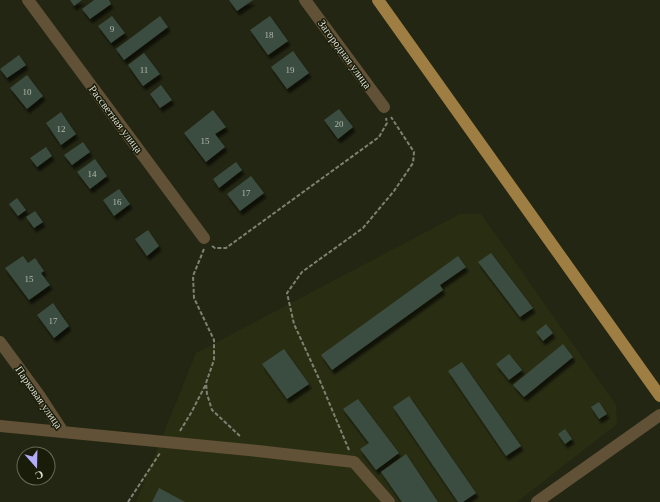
<svg xmlns="http://www.w3.org/2000/svg" width="660" height="502" viewBox="0 0 660 502" font-family="Georgia,serif">
<defs>
<filter id="shadow"><feDropShadow dx="2.5" dy="4.5" stdDeviation="1" flood-color="#0009"/></filter>
</defs>
<rect width="100%" height="100%" fill="#232612"/>
<path fill="#292d12" d="M460 214H481L616 405 617 424 517 502H136L196 353Z"/>
<path fill="#3b4e3f" filter="url(#shadow)" d="M70 0H82L74 6Z
M94 0H109L111 4 90 19 82 9Z
M229 0H253L237 11Z
M112 16 125 33 111 43 98 26Z
M160 16 168 27 124 60 116 49Z
M270 16 288 41 268 55 250 30Z
M293 51 309 73 287 89 271 67Z
M144 53 160 74 143 86 128 65Z
M19 55 26 65 7 78 0 69Z
M27 75 43 96 27 109 10 88Z
M161 85 172 100 160 108 150 94Z
M339 109 353 127 338 139 324 120Z
M213 110 226 127 215 134 225 147 206 162 184 133Z
M61 112 76 134 61 145 46 123Z
M83 142 90 152 72 165 64 155Z
M46 147 52 156 37 167 30 158Z
M95 159 107 176 90 189 77 172Z
M236 162 242 170 219 188 213 179Z
M251 176 264 193 240 211 227 194Z
M119 189 130 204 114 216 103 200Z
M17 198 26 210 18 216 9 204Z
M35 211 43 222 34 228 26 217Z
M148 230 159 246 147 256 135 239Z
M491 253 533 308 520 317 478 262Z
M23 256 28 263 35 258 44 271 41 273 50 285 29 300 5 268Z
M458 256 466 267 440 285 443 290 332 370 321 355Z
M53 303 69 326 54 338 37 315Z
M546 324 553 333 543 341 536 332Z
M563 344 573 357 524 397 513 385Z
M284 349 309 384 287 399 262 364Z
M509 354 522 370 509 380 496 364Z
M462 362 521 446 506 456 448 371Z
M409 396 476 493 463 502H458L393 407Z
M358 399 399 453 376 470 360 449 369 443 343 409Z
M599 402 607 414 599 419 591 407Z
M565 429 572 439 565 444 558 434Z
M406 454 438 502H402L381 472Z
M159 488 185 502H152Z"/>
<g fill="none" stroke-linecap="round" stroke-linejoin="round">
<path stroke="#7f8272" stroke-width="2" stroke-dasharray="4 2" stroke-linecap="butt" d="M212 246 215 248H226L379 137 387 123 386 118
M204 249 193 276 194 298 214 340V360L206 383 207 394 212 410 241 437
M180 431 191 413 206 384
M349 450 320 381 294 324 287 293 302 272 363 228 394 191 413 163 414 152 391 117
M128 502 160 453"/>
<path stroke="#615136" stroke-width="12" d="M28 0 204 238
M305 0 384 107
M0 342 39 395 63 432
M0 426 258 451 354 462 389 502
M537 502 660 415"/>
<path stroke="#9e7e42" stroke-width="12" d="M378 0 660 396"/>
</g>
<g text-anchor="middle" dominant-baseline="central" stroke-width="3" stroke-linejoin="round" paint-order="stroke">
<g font-size="9" fill="#b3b9ac">
<text x="112" y="29">9</text>
<text x="269" y="35">18</text>
<text x="144" y="70">11</text>
<text x="290" y="70">19</text>
<text x="27" y="92">10</text>
<text x="339" y="124">20</text>
<text x="61" y="129">12</text>
<text x="205" y="141">15</text>
<text x="92" y="174">14</text>
<text x="246" y="193">17</text>
<text x="117" y="202">16</text>
<text x="29" y="279">15</text>
<text x="53" y="321">17</text>
</g>
<g font-size="11" fill="#dbddd1" stroke="#191c09">
<text transform="translate(345 54) rotate(54)">Загородная улица</text>
<text transform="translate(116 119) rotate(53)">Рассветная улица</text>
<text transform="translate(39 397) rotate(55)">Парковая улица</text>
</g>
</g>
<g transform="translate(36 466) rotate(160)"><circle r="19" fill="#191c09" stroke="#676959"/>
<path d="M0-3L7 15L0 10L-7 15Z" fill="#b3adf9"/>
<text y="-6" font-size="11" font-weight="bold" text-anchor="middle" fill="#dbddd1">С</text>
</g>
</svg>
